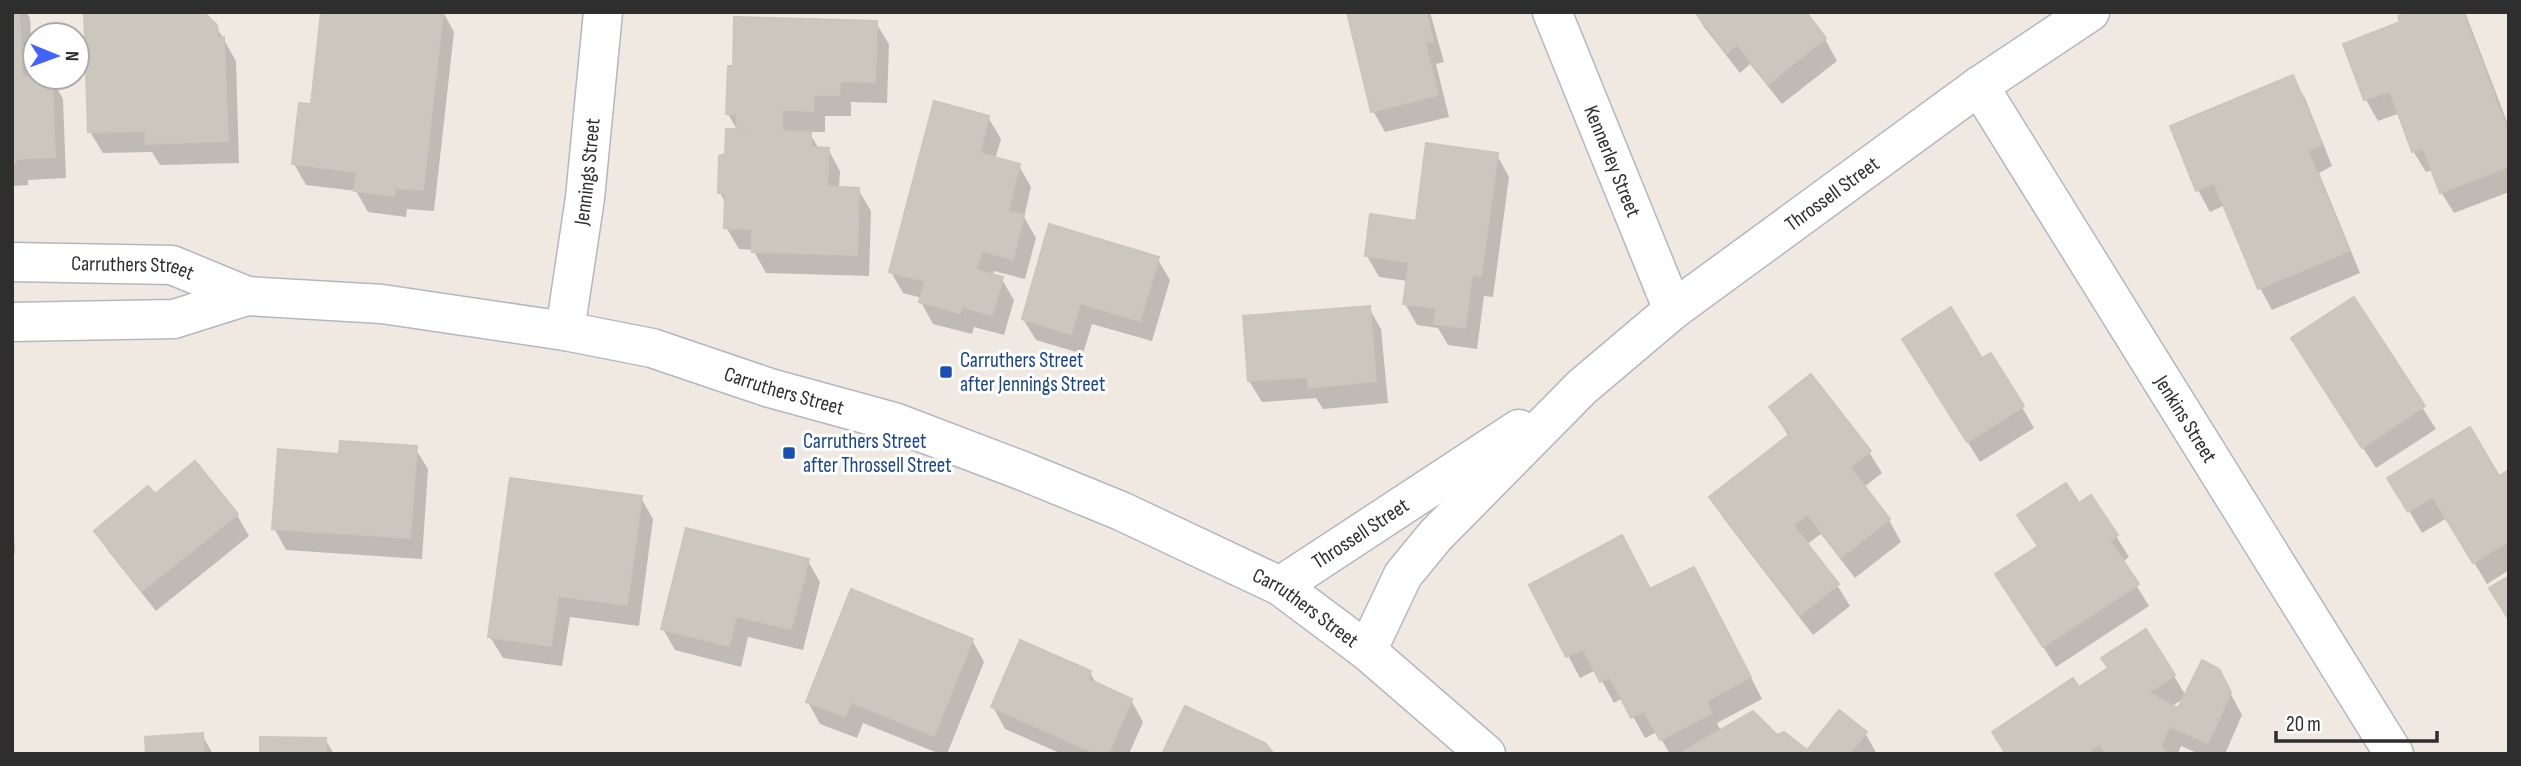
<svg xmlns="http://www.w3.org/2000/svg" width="2521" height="766" viewBox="0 0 2521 766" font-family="'Sofia Sans Condensed',sans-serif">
<rect width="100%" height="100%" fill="#efe9e1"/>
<path fill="#0003" fill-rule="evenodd" d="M12 12H26L30 18 33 78 51 77 63 99 66 178 28 180V185L12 186Z
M86 12 216 26 236 61 239 163 160 165 152 152 103 153 90 132Z
M443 12 454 32 434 211 407 209 406 217 368 212 356 191 306 185 294 164 312 106Z
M1349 12H1430L1444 62 1436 64 1449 117 1385 132 1373 111Z
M1695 12H1804L1825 39 1837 61 1782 104 1750 64 1740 73 1704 27Z
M2413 12H2465L2509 127V192L2454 213 2441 192 2433 170 2426 172 2413 151 2400 113 2378 121 2366 100 2345 45 2402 23Z
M876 23 889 44 887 103 851 102V116H825V132H809L819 149H828L840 171 839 189H858L871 211 869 276 766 273 753 250 739 249 726 227 727 205 720 193 727 155 739 133 728 114Z
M2292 77 2305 98 2332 166 2319 173 2360 273 2272 310 2260 288 2225 205 2210 212 2198 190 2172 127Z
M988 117 1001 139 995 159 1019 166 1031 187 1024 217 1036 238 1025 279 994 271 992 276 1001 278 1014 300 1004 335 974 327 972 334 933 324 921 302 922 298 903 293 891 272Z
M1497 155 1509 177 1493 297 1484 296 1477 349 1448 345 1438 328 1417 325 1405 304 1408 281 1379 277 1367 256 1417 223Z
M1157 258 1170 280 1152 341 1092 324 1083 354 1036 340 1023 319Z
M2353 299 2436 429 2376 468 2306 360Z
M1369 308 1381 329 1388 403 1323 409 1316 398 1262 402 1249 381Z
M1917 360 2022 407 2034 428 1980 462Z
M1771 408 1869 452 1882 473 1863 488 1889 520 1901 542 1855 578 1821 534 1806 545 1837 585 1850 606 1813 635 1724 519 1711 498 1789 437Z
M415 448 428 469 422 559 286 550 274 528 341 455Z
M195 463 237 515 249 536 156 611 109 552 96 531 154 496Z
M2509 472V570L2487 584 2447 518 2422 533 2390 478H2499Z
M12 491 15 553H12Z
M641 498 653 519 639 626 570 617 562 666 503 658 490 637Z
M2079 505 2116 536 2129 557 2122 562 2149 606 2056 667 1997 575 2039 548 2032 537Z
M808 561 820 582 803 650 748 637 741 667 675 650 663 629Z
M1531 586 1651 591 1706 590 1762 699 1717 723 1721 731 1777 737 1807 752 1865 733 1877 754H1670L1657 732 1645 738 1623 698 1614 703 1596 670 1580 678Z
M972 640 984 662 947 754H940L863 723 857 738 820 724 808 702Z
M2218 670 2242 715 2225 754H2199L2181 746 2178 754H2007L2078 689 2174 676 2186 696ZM2185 698 2179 710 2172 706Z
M1090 673 1098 686 1131 700 1143 722 1129 754H1062L1005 729 993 707Z
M202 735 213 754H147Z
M325 739 334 754H262Z"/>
<path fill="#cbc7bf" stroke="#cbc5ba" stroke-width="2" d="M12 12H19L22 77H52L55 157 16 159V163L12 164Z
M84 12H203L217 25 218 38 224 37 228 141 145 144 146 131 88 132Z
M321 12H443L423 190 395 188 394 196 354 191 357 172 292 164 299 103 311 104Z
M1347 12H1426L1433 41 1425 43 1438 95 1371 112Z
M1695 12H1806L1826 38 1768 84 1737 44 1727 53Z
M2408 12H2463L2509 135V166L2440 193 2423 148 2412 152 2390 91 2364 100 2343 44 2400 22 2398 16Z
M734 17 877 21 875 82 840 81 839 95H814L813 111 782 110V132L737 131V115L726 114 728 66H733Z
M2293 75 2322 144 2308 151 2349 251 2258 289 2214 183 2196 191 2170 126Z
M934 101 989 116 980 153 1020 164 1008 211 1024 215 1013 259 982 251 976 270 1003 277 992 315 962 307 960 313 919 302 925 281 889 272Z
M726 129 811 132V147L829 148 827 186 859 188 857 255 752 252V229L724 228 725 193H718L719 156 725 154Z
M1426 143 1498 153 1481 276 1472 275 1465 328 1434 324 1436 308 1403 304 1409 262 1365 256 1370 214 1416 221Z
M1049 224 1159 257 1140 321 1080 303 1071 334 1022 319Z
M2354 297 2425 406 2362 448 2291 338Z
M1370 306 1376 381 1308 388V377L1248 381 1243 316Z
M1951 307 1982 358 1991 353 2024 406 1967 442 1902 339Z
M1811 374 1871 451 1850 467 1890 519 1841 557 1807 514 1793 525 1839 584 1800 615 1709 497 1790 434 1769 407Z
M2470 427 2499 476 2509 470V541L2473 563 2433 497 2408 512 2387 478Z
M340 441 417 446 410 538 272 529 278 449 339 454Z
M195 461 238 514 142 591 94 531 148 486 155 494Z
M510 478 642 496 627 605 558 596 551 646 488 637Z
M2066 483 2079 503 2091 495 2118 535 2110 541 2139 584 2043 647 1995 574 2038 546 2017 515Z
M686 528 809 559 791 629 736 616 729 646 661 629Z
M1622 535 1650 589 1694 567 1751 677 1706 701 1712 713 1660 740 1644 711 1631 718 1610 677 1600 682 1583 649 1566 657 1529 585Z
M2509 576V620L2489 588Z
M851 589 973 639 934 736 851 702 845 717 806 702Z
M2146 629 2175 675 2148 693 2178 708 2202 660 2219 669 2231 692 2208 743 2169 726 2161 746 2166 754H2106L2100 744 2086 754H2006L1992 732 2073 678 2079 687 2108 668 2101 658Z
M1020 640 1091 671 1088 679 1132 699 1108 754H1097L991 707Z
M1185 706 1265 743 1274 754H1162Z
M1839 710 1867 732 1849 754H1679L1753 711 1777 735 1784 732 1807 750Z
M203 733 204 754H146L145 737Z
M260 737 326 738V754H260Z"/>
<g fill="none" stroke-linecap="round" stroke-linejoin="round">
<defs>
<g id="minor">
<path id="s1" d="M1552 12 1673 310"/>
<path id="s2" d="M1979 86 2394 754"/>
<path id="s3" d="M565 331 585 198 603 12"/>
<path id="s4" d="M1280 586 1519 429"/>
<path id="s5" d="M1367 651 1403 575 1436 535 1582 387 1673 310 1979 86 2090 12"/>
</g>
<g id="secondary">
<path id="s6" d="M12 262 172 265 247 296 382 304 565 331 652 348 770 388 894 422 1023 471 1121 511 1280 586 1367 651 1486 754"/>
<path d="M12 322 174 319 247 296"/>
</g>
</defs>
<use href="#minor" stroke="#b4b7c1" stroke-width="41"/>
<use href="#secondary" stroke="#b4b7c1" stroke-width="41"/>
<use href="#minor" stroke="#fff" stroke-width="38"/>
<use href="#secondary" stroke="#fff" stroke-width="38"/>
</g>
<g fill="#1a4fb4" stroke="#fff" stroke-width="2.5">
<rect x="939" y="365" width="14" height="14" rx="3.5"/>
<rect x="782" y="446" width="14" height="14" rx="3.5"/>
</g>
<g text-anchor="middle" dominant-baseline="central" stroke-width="6" stroke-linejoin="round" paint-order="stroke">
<g font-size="21" fill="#2e2e2e" stroke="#fff">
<text stroke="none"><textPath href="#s1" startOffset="161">Kennerley Street</textPath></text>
<text stroke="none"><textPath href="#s3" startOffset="161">Jennings Street</textPath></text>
<text stroke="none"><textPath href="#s5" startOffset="660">Throssell Street</textPath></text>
<text stroke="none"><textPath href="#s6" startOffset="121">Carruthers Street</textPath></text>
<text stroke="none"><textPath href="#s6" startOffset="789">Carruthers Street</textPath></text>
<text stroke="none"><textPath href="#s2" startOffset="392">Jenkins Street</textPath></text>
<text stroke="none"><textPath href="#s4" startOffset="96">Throssell Street</textPath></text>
<text stroke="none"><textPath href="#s6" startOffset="1356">Carruthers Street</textPath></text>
</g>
<g font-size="21" fill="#164399" stroke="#fff" text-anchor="start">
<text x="960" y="360">Carruthers Street<tspan x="960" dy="24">after Jennings Street</tspan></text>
<text x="803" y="441">Carruthers Street<tspan x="803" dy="24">after Throssell Street</tspan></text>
</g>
</g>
<rect width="2521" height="766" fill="none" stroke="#2e2e2e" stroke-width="28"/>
<g transform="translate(56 56) rotate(91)"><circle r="33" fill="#ffffff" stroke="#ababab" stroke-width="2"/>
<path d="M0-5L12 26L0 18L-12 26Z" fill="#4264fb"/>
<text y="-10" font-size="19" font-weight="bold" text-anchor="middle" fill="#2e2e2e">N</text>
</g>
<path d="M2276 731v10h161v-10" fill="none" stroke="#2e2e2e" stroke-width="3.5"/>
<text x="2286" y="731" font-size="21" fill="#2e2e2e" stroke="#ffffff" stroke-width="5" paint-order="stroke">20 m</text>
</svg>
